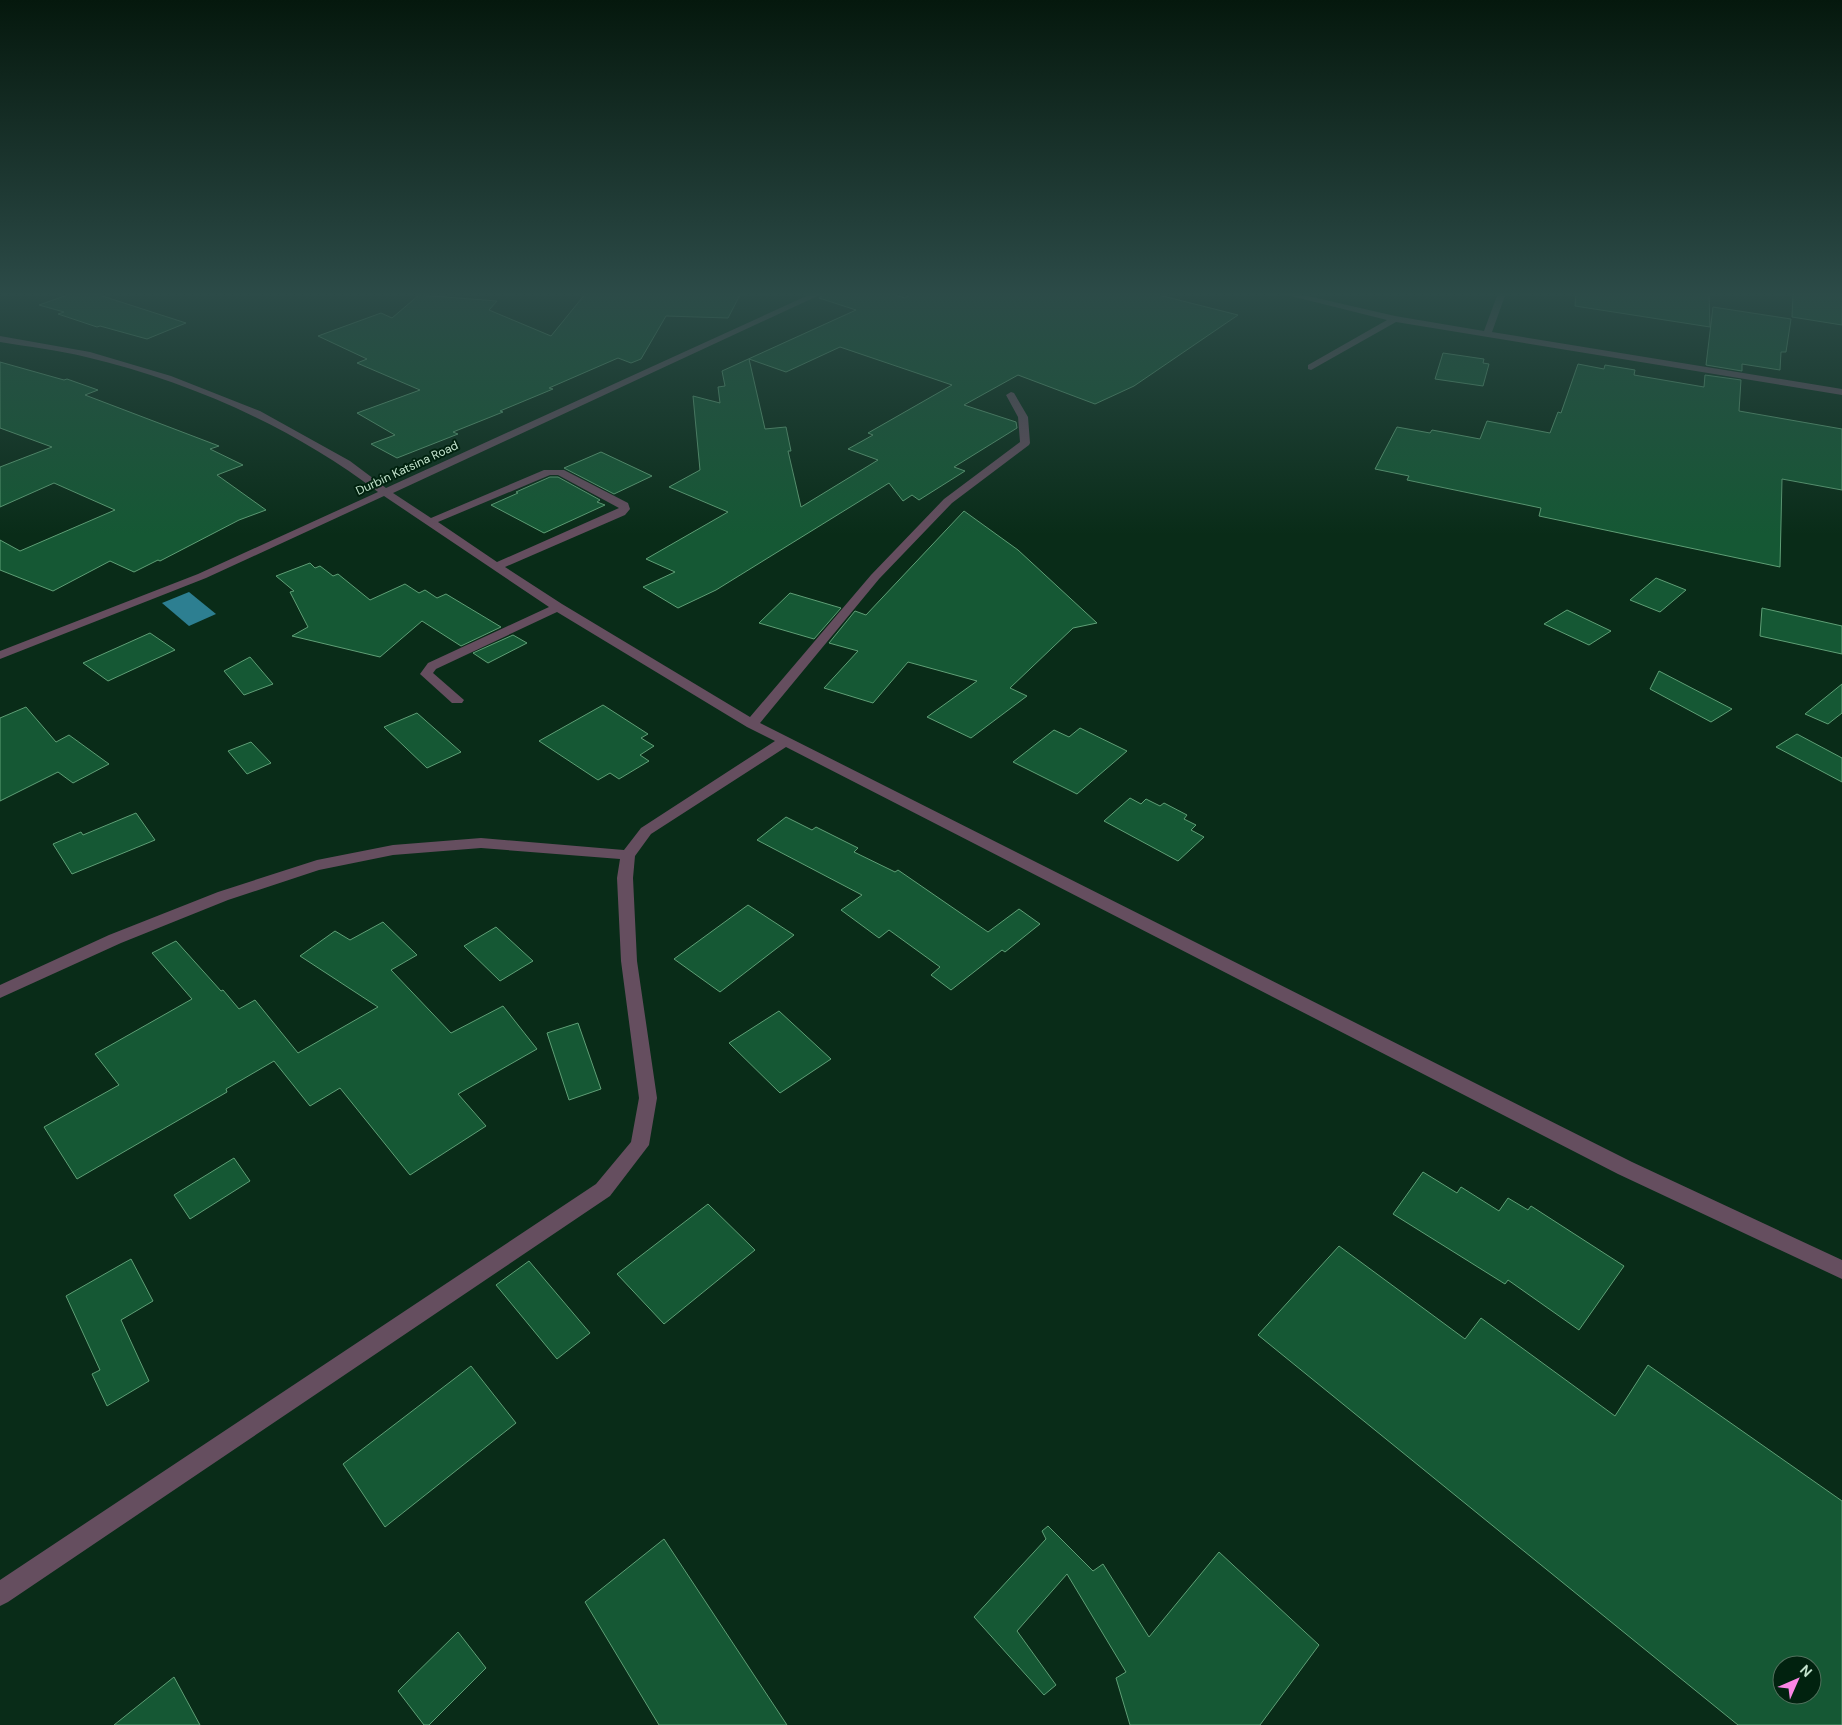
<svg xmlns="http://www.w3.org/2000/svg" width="1842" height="1725" viewBox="0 0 1842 1725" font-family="'DM Sans',sans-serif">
<rect width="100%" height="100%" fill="#092c18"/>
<path fill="#2d7f91" d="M189 592 216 614 189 626 162 603Z"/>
<path fill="#155834" stroke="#5f9f76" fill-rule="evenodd" d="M73 293H93L186 323 147 339 100 326 97 327 58 314 64 312 39 305Z
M586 293H741L728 318 666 316 641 359 631 363 618 358 549 388 553 389 500 411 503 412 453 432 458 434 397 458 371 444 395 435 357 413 420 390 357 363 367 359 318 336 381 313 392 318 419 295 497 301 489 310 551 336Z
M826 293H889L905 298 914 293H1151L1238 315 1134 386 1095 404 1018 375 964 405 1016 422 1017 428 954 467 965 471 919 500 912 495 903 501 889 483 716 590 678 608 643 587 675 572 646 559 728 512 669 487 700 470 693 396 720 403 718 387 725 386 722 371 856 310 819 298ZM840 347 952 385 868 433 873 435 848 449 878 460 801 507 788 451H791L786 427 765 429 749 359 786 372Z
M1576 293H1709L1710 327 1575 306Z
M1793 293H1842V325L1792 317Z
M1713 307 1791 319 1786 352H1781L1780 370 1742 364V371L1706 365Z
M1443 353 1484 359 1483 363 1489 364 1483 386 1435 379Z
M0 362 64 380 67 379 98 390 85 395 219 446 210 449 243 465 217 475 266 510 239 520 160 561 158 560 134 572 110 561 53 591 0 570V540L20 551 115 510 54 483 0 507V467L52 447 0 428Z
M1578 364 1604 369 1605 365 1635 370 1634 375 1704 387 1705 375 1741 380 1739 411 1842 429V490L1782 479 1780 567 1539 516 1541 508 1407 480 1409 476 1375 469 1397 427 1430 433 1432 430 1480 439 1487 421 1550 433 1558 412 1561 413Z
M601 452 652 476 614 494 564 468Z
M550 477H558L600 500 597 502 605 505 544 533 491 505 518 493 516 492Z
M964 511 1018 550 1097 623 1073 628 1010 688 1027 696 971 738 927 717 977 681 908 662 873 703 824 688 858 651 829 643 855 611 866 615Z
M310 563 315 568 320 566 333 576 338 574 370 600 405 584 419 593 425 590 437 598 446 594 501 627 461 646 422 621 380 657 292 636 308 627 290 592 294 591 276 576Z
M1656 578 1686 590 1660 612 1630 600Z
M790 593 841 608 814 639 759 623Z
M1762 608 1842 626V654L1760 636Z
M1567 610 1611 631 1589 645 1544 624Z
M150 633 175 650 108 681 83 663Z
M513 635 527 643 488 663 473 653Z
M250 657 273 684 244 695 224 671Z
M1659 671 1732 709 1711 722 1650 689Z
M1842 684V713L1828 724 1805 714Z
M603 705 648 734 641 738 654 746 640 755 649 761 619 779 610 773 598 780 539 741Z
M26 707 56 742 69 735 109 764 73 783 58 772 0 801V718Z
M417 713 461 752 427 768 384 727Z
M1080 728 1127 751 1077 794 1013 762 1054 730 1069 737Z
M1797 734 1842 758V782L1776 747Z
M251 742 271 763 247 774 228 751Z
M1130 798 1141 804 1146 799 1160 806 1164 803 1187 815 1184 819 1196 825 1191 830 1204 837 1178 861 1104 821Z
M136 813 155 840 72 874 53 844 81 832 83 835Z
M786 817 812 830 816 827 858 848 854 852 895 872 898 870 988 932 1019 909 1040 924 1005 952 1002 950 951 990 931 975 940 967 889 930 879 938 841 910 862 895 757 840Z
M748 905 794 935 720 992 674 959Z
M383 922 417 955 391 970 451 1033 503 1006 537 1049 458 1094 486 1126 410 1175 340 1088 310 1106 274 1061 226 1089 227 1092 77 1179 44 1127 119 1085 95 1054 192 999 152 953 176 941 221 991 223 990 239 1009 255 1000 298 1053 378 1007 300 956 335 931 350 940Z
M496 927 533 961 500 981 464 946Z
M779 1011 831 1059 780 1093 729 1043Z
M578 1023 601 1089 569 1100 547 1033Z
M234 1158 250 1181 190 1219 174 1195Z
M1423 1172 1457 1193 1461 1187 1499 1211 1508 1198 1528 1210 1531 1206 1624 1266 1579 1330 1508 1280 1505 1284 1393 1214Z
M708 1204 755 1250 664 1324 617 1274Z
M1339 1246 1465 1339 1481 1318 1615 1416 1648 1365 1842 1501V1725H1738L1258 1335ZM1782 1665H1812V1695H1782Z
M131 1259 153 1301 121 1320 149 1381 107 1406 92 1374 100 1370 66 1296Z
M529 1261 590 1333 557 1359 496 1285Z
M471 1366 516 1423 385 1527 343 1464Z
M1048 1526 1093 1571 1103 1564 1149 1637 1219 1552 1319 1645 1260 1725H1130L1116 1678 1126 1672 1067 1574 1017 1631 1056 1685 1044 1695 974 1617 1046 1539 1042 1531Z
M664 1539 787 1725H659L585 1602Z
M458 1632 486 1668 429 1725H424L398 1691Z
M174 1677 200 1725H114Z"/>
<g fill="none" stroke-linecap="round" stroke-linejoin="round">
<path fill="#654e5f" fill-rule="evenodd" d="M813 293H824L393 493 431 518 544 470H564L628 503 630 509 625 515 505 567 562 604 750 717 871 575 944 499 1020 442 1018 417 1006 395 1011 392 1014 393 1028 417 1030 443 1029 445 952 503 879 579 760 723 1632 1162 1842 1260V1279L1618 1174 786 747 651 834 635 856 633 878 637 961 657 1098 649 1145 610 1196 8 1602 0 1606V1580L596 1184 631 1142 639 1098 621 961 617 878 620 859 481 848 393 855 319 870 228 900 121 943 0 998V985L109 935 218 892 317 860 393 845 481 838 624 850 641 828 775 741 747 727 557 612 436 669 433 673 464 700 462 703H452L420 674 428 663 549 607 384 496 206 578 0 659V651L198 574 378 492C292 427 191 382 86 357 58 350 29 347 0 342V336L90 352 171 376 260 411 350 461 386 488ZM550 475H558L619 508 497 562 438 522Z
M1279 293H1295L1395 316 1484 331 1498 293H1506L1492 332 1842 389V395L1396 322 1311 370 1308 369V365L1387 320Z"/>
</g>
<linearGradient id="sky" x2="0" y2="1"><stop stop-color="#05180d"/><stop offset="0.55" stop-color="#2c4b48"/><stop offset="1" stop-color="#2c4b48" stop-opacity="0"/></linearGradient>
<rect width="1842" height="535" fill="url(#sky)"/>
<g text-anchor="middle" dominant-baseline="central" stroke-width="4" stroke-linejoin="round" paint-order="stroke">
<g font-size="12" fill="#c3e3cd" stroke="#01220f">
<text transform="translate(407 468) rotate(-25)">Durbin Katsina Road</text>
</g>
</g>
<g transform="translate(1797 1680) rotate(45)"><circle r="24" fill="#01220f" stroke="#4f6f5b"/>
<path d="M0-4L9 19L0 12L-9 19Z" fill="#fb86e5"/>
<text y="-8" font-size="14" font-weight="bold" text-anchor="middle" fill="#c3e3cd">N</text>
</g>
</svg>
